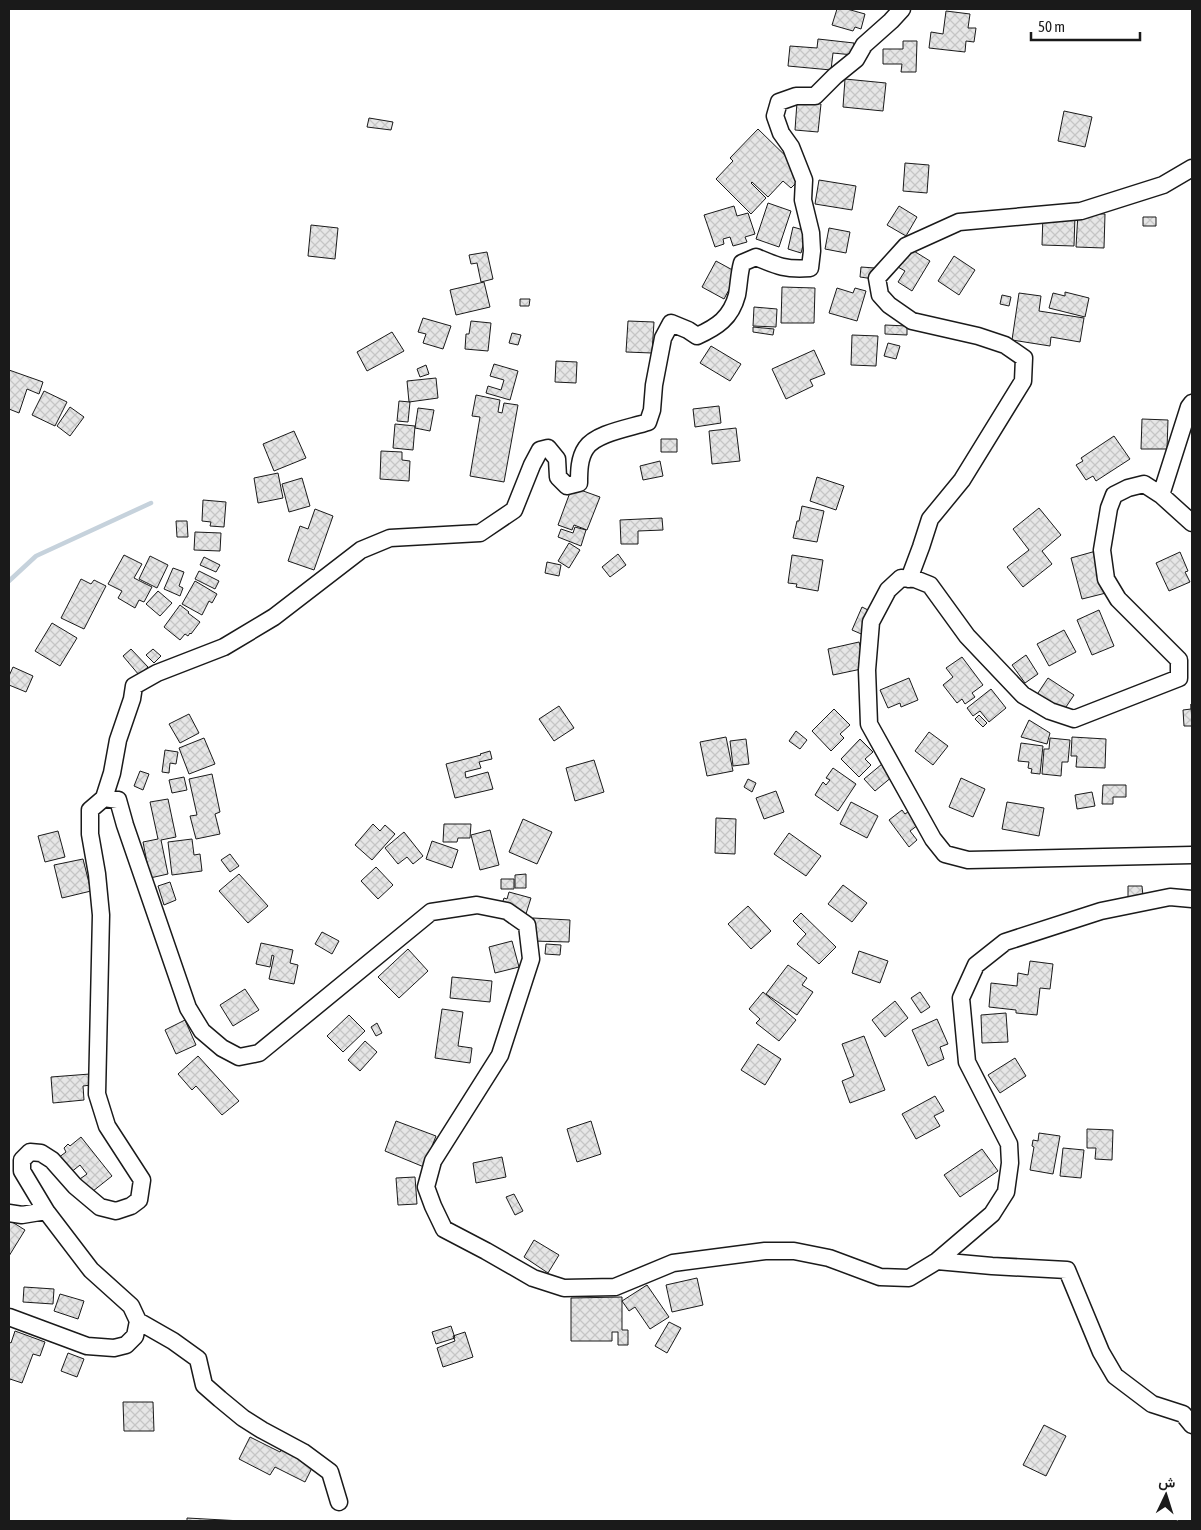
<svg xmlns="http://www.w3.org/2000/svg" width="1201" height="1530" viewBox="0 0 1201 1530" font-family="'Asap Condensed',Vazirmatn,sans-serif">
<defs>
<pattern id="building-cross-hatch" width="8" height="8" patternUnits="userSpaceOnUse" patternTransform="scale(1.25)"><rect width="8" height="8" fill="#e6e6e6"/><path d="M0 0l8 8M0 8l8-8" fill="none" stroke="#c5c5c5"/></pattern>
</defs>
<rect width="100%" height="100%" fill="#fff"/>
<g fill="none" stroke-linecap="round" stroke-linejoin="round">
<path stroke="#c6d2dc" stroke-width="4.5" d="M9 581 36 556 151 503"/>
</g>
<path fill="url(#building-cross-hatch)" stroke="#1a1a1a" d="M837 9H847L865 14 861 29 855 27 853 31 832 25Z
M946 11 970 14 968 28H976L974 42 966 41 965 52 929 48 931 32 943 34Z
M818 39 854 43 853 55 833 53 831 70 788 66 790 46 817 48Z
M903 41H917L916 72H901L902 64H883V49H903Z
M845 79 886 83 883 111 843 107Z
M797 102 821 104 818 132 795 130Z
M1064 111 1092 117 1085 147 1058 141Z
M369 118 393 122 391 130 367 127Z
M758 129 798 168 792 175 798 181 791 188 783 181 768 197 752 182 751 183 766 198 751 214 716 179 733 161 730 158Z
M905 163 929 165 927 193 903 191Z
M819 180 856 186 852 210 815 204Z
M768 203 791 211 779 247 756 239Z
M734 206 737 216 748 213 755 234 745 237 747 242 733 246 730 237 723 239 724 244 715 247 704 215Z
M899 206 917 217 906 236 887 225Z
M1078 213 1105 214 1104 248 1076 247Z
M1043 214 1075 215 1074 246 1042 245Z
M1143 217H1156V226H1143Z
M311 225 338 228 335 259 308 256Z
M793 227 807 231 801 253 788 249Z
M829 228 850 232 846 253 825 249Z
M909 248 930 261 912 291 898 282 905 271 898 267Z
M487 252 493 279 481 282 477 263 471 264 469 255Z
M954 256 975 270 959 295 938 281Z
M716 261 738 273 724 299 702 287Z
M861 267 875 268 874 279 860 277Z
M484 282 490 307 456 315 450 290Z
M782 287 815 288 814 323H781Z
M837 288 853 293 855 288 866 291 857 321 829 313Z
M1065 292 1089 298 1085 317 1049 308 1053 293 1065 296Z
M1019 293 1041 296 1039 311 1084 318 1080 342 1051 337 1050 346 1012 340Z
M1002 295 1011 297 1009 306 1000 304Z
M520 299H530L529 306H520Z
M754 307 777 309 776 327 753 326Z
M423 318 451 326 443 349 423 343 426 334 418 332Z
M471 321 491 323 488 351 465 349 466 334H469Z
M628 321 654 322 652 353 626 352Z
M885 325 907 326V335L885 334Z
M753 327 774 329 773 335 753 332Z
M392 332 404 351 367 371 357 352Z
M512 333 521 335 518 345 509 343Z
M852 335 878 336 876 366 851 365Z
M888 343 900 346 896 359 884 356Z
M711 346 741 364 730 381 700 363Z
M814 350 825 374 810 380 813 386 786 399 772 369Z
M556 361 577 362 576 383 555 382Z
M494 364 518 371 510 400 486 393 488 386 501 390 504 380 490 376Z
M426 365 429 374 420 377 417 369Z
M9 370 43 382 39 394 27 389 19 413 9 409Z
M436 378 438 398 409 402 407 381Z
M44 391 67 402 55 426 32 415Z
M476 395 500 400 498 412 502 413 504 403 518 405 504 482 470 476 480 417 472 416Z
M399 401 410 402 408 422 397 421Z
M719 406 721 423 695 427 693 409Z
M70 407 84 417 70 436 57 426Z
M418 408 434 410 430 431 415 428Z
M1142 419 1168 420 1167 449H1141Z
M395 424 415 426 413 450 393 448Z
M736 428 740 461 712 464 709 431Z
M294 431 306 458 274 471 263 444Z
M1114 436 1130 459 1096 481 1093 476 1086 480 1076 465 1083 461 1081 458Z
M661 439H677V452H661Z
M381 451 402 452V460L410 461 409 481 380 479Z
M660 461 663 476 643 480 640 466Z
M278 473 283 498 258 503 254 478Z
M817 477 844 486 836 510 810 501Z
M302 478 310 506 289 512 282 484Z
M572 487 600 497 587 530 574 525 572 530 558 525Z
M203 500 226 502 224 527 210 526 211 522 202 521Z
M802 506 824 511 817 542 793 538 797 521H799Z
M1039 508 1061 535 1042 551 1052 564 1023 587 1007 567 1029 550 1013 529Z
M315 509 333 516 314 570 288 561 300 526 308 529Z
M662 518 663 530 638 531V544H621L620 520Z
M176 521H187L188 537H177Z
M575 527 586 530 581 546 558 537 561 529 573 533Z
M195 532 221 533 220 551 194 550Z
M569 543 580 550 569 568 558 561Z
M1096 551 1106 593 1082 599 1071 558Z
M1180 552 1188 571 1185 572 1190 582 1169 591 1156 563Z
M618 554 626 565 610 577 602 567Z
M124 555 142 564 134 578 152 587 144 602 139 600 135 608 118 598 122 591 108 584Z
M792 555 823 560 818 591 796 587 797 584 788 583Z
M150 556 168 565 157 588 139 579Z
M204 557 220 565 216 572 200 565Z
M547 562 561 565 559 576 545 573Z
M173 568 184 572 179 586 183 588 180 596 164 589Z
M199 571 219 581 215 589 195 579Z
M81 579 91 584 94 580 106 586 84 629 61 618Z
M195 581 217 594 212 603 209 601 202 615 182 604Z
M158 591 172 603 160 616 146 604Z
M180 605 189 612 188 613 200 622 191 634 190 633 188 636 185 634 180 640 164 627Z
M862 607 876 614 866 636 852 630Z
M1099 610 1114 646 1092 655 1077 620Z
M52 623 77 638 60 666 35 651Z
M1064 630 1076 652 1049 666 1037 644Z
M859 642 866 668 833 675 828 649Z
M131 649 148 667 139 675 123 656Z
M153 649 161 656 154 663 146 655Z
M1026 655 1038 674 1025 683 1012 665Z
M962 657 983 685 972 693 975 697 965 704 962 699 957 703 943 685 953 677 946 668Z
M13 667 33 676 26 692 9 685V676Z
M909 678 918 700 901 707 900 703 888 708 880 690Z
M1048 678 1074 695 1060 716 1034 699Z
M991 689 1006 708 989 722 980 711 973 716 967 708Z
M1191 704 1192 726H1184L1183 710 1191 709Z
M559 706 574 728 554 741 539 719Z
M834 709 850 725 840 734 844 738 831 751 812 731Z
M189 714 199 733 180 743 169 724Z
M979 715 987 723 983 727 975 719Z
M1029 720 1050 733 1047 744 1021 737Z
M796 731 807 740 800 749 789 741Z
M929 732 948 746 933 765 915 751Z
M726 737 733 771 707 776 700 742Z
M1072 737 1106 739 1105 768 1076 767 1077 756H1071Z
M204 738 215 764 189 774 179 748Z
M1050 738 1070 740 1068 762H1062L1061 776 1042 774 1044 749H1049Z
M746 739 749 764 733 766 730 741Z
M860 739 873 752 865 759 871 765 859 777 841 759Z
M1021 743 1043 746 1040 774 1031 773 1032 769 1028 768 1029 762 1018 761Z
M165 750 178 752 176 764 170 763 169 773 162 772Z
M490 751 492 759 479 762 481 768 465 772 466 778 488 772 493 789 455 798 446 764 481 755 480 754Z
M594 760 604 792 575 801 566 768Z
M882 764 893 776 875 791 864 779Z
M833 768 856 784 838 811 815 795 823 782 826 785 830 780 826 778Z
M140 771 149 774 143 790 134 786Z
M212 774 220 812 215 814 220 834 196 839 190 816 197 815 189 779Z
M184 777 187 790 172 793 169 780Z
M961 778 985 789 973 817 949 807Z
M748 779 756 783 752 792 744 787Z
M1103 785H1126V797H1113V804H1102Z
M776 791 784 812 764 819 756 798Z
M1092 792 1095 806 1077 809 1075 795Z
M168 799 176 837 161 840 168 874 150 878 143 842 158 839 150 802Z
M851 802 878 816 867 838 840 824Z
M1007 802 1044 808 1039 836 1002 829Z
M912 809 922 822 910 831 917 840 909 847 889 820 902 810 905 814Z
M716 818 736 819 735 854 715 853Z
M523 819 552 832 537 864 509 852Z
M373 824 380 831 385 825 395 834 372 860 355 845Z
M444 824H471L470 838H458L457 842H443Z
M490 830 499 865 480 870 471 835Z
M58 831 65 857 45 862 38 836Z
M404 832 423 856 413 864 407 857 398 864 385 848Z
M789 833 821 856 806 876 774 854Z
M192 839 194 855 200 854 202 871 172 875 168 842Z
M432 841 458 850 452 868 426 859Z
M230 854 239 866 230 872 221 860Z
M83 859 91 891 62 898 54 865Z
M376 867 393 885 378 899 361 881Z
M239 874 268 906 248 923 219 891Z
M526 874V888H515V875Z
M501 879H514V889H501Z
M170 882 176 900 164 905 158 886Z
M843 885 867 903 852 922 828 904Z
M1128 886H1142L1143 896 1128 897Z
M509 892 531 898 525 917 500 910 504 898 507 899Z
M748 906 771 931 751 949 728 924Z
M801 913 836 947 819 964 797 944 806 934 793 921Z
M533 918 570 920 569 942 532 941Z
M322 932 339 941 332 954 315 944Z
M512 941 519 967 495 973 489 947Z
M261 943 293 950 290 963 298 965 294 984 269 979 274 956 272 955 270 967 256 964Z
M546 944 561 945 560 955 545 954Z
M408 949 428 971 399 998 378 977Z
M859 951 888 961 880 983 852 973Z
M1030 961 1053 964 1050 989 1040 988 1037 1015 1016 1013V1010L989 1007 991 983 1017 986 1018 973 1028 975Z
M788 965 807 978 802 985 813 992 797 1015 766 994Z
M452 977 492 981 490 1002 450 998Z
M245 989 259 1010 233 1026 220 1005Z
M763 992 796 1020 779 1041 756 1023 760 1019 749 1009Z
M920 992 930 1007 921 1013 911 998Z
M895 1001 908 1018 885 1037 872 1020Z
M442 1009 463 1012 458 1046 472 1048 470 1063 435 1058Z
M1006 1013 1008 1042 982 1043 981 1015Z
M349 1015 365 1031 343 1052 327 1036Z
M937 1019 948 1044 940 1047 944 1059 928 1066 912 1030Z
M185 1020 196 1045 176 1054 165 1030Z
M377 1023 382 1033 376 1036 371 1027Z
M864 1036 885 1090 850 1103 842 1081 854 1076 842 1044Z
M365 1041 377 1052 360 1071 348 1060Z
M758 1044 781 1059 765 1085 741 1070Z
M198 1056 239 1101 222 1115 196 1086 192 1090 178 1074Z
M1015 1058 1026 1076 1000 1093 988 1075Z
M90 1074 91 1085 83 1086 84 1100 53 1103 51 1077Z
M935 1096 944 1111 934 1116 940 1126 916 1139 902 1114Z
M396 1121 436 1136 424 1167 385 1151Z
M591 1121 601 1154 577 1162 567 1129Z
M1087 1129 1113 1130 1112 1160 1095 1159 1096 1148H1087Z
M1039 1133 1060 1136 1053 1174 1030 1170 1034 1147 1032 1146 1033 1140 1038 1141Z
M81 1137 112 1176 88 1195 77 1181 87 1174 80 1165 70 1173 58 1158 66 1152 64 1148 68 1144 70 1146Z
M1063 1148 1084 1150 1081 1178 1060 1176Z
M982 1149 998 1171 960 1197 944 1175Z
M502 1157 506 1177 476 1183 473 1163Z
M415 1177 417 1204 398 1205 396 1178Z
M514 1194 523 1211 515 1215 506 1197Z
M9 1220 25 1230 9 1256Z
M534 1240 559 1255 548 1273 524 1257Z
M697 1278 703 1305 672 1312 666 1285Z
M647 1285 669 1317 650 1329 635 1307 629 1311 622 1301Z
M24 1287 54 1289 53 1304 23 1302Z
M60 1294 84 1301 78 1319 54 1311Z
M622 1297V1330H628V1345H618V1332H612V1341H571V1298Z
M669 1322 681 1328 667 1353 655 1346Z
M451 1326 455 1338 436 1344 432 1332Z
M15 1331 45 1342 40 1356 33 1354 22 1383 10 1379 9 1383V1342L11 1343Z
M465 1332 473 1357 443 1367 437 1348 455 1341 453 1336Z
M68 1353 84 1359 77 1377 61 1371Z
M123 1402H153L154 1431H124Z
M1044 1425 1066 1436 1046 1476 1023 1465Z
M250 1437 280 1452 283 1446 315 1462 305 1482 275 1467 270 1475 239 1459Z
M187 1518 242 1521H187Z"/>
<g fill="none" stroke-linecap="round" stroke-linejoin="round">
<defs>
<path id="minor" d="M1161 495 1189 407 1192 403
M1192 523 1161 495 1144 484 1128 488 1114 495 1109 508 1102 550 1106 579 1118 599 1179 660V678L1074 719 1050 711 1023 695 967 636 930 585 915 579 901 578 888 590 871 622 867 670 869 724 933 839 945 854 968 860 1192 855
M909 579 921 547 930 519 962 480 1023 381 1024 358 1005 345 978 336 912 321 889 305 880 295 877 278 906 246 959 222 1081 211 1163 185 1192 168
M104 798 112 773 118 740 132 699 134 686 157 673 224 647 274 617 361 550 390 538 480 533 514 510 532 465 540 450 548 448 557 459 558 477 567 486 579 483C579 472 579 458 586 448 596 433 630 428 648 422L652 410 654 385 663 338 671 323 688 330 697 336C717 327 731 318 737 295 739 284 739 274 742 263L756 257C777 266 786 270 810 268L812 251 811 233 803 200 804 180 791 147 781 133 775 116 779 102 796 96H815L835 76 856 59 864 45 891 21 902 9
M9 1213 22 1215 46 1211
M937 1261 992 1266 1067 1270 1101 1352 1115 1376 1152 1404 1183 1414 1192 1425
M9 1317 87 1346 114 1348 126 1345 135 1336 138 1321 131 1306 91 1270 46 1211 22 1171V1160L30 1152 41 1153 52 1160 75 1186 100 1207 116 1211 131 1206 139 1200 142 1180 107 1126 97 1094 101 915 97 874 90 834V810L104 798 118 800 125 825 188 1008 202 1031 222 1048 239 1057 259 1053 431 912 477 905 507 911 527 925 531 959 500 1055 433 1161 426 1187 433 1206 444 1229 486 1251 533 1278 564 1288 615 1287 673 1263 765 1251H794L829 1258 880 1277 909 1278 937 1261 992 1214 1006 1192 1010 1163 1009 1144 967 1062 961 998 976 965 1005 942 1101 911 1170 897 1192 899
M138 1321 173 1341 198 1359 204 1385 220 1399 243 1418 262 1430 303 1452 330 1472 339 1502"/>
</defs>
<use href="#minor" stroke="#1a1a1a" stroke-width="19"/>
<use href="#minor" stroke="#fff" stroke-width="16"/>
</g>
<rect width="1201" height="1530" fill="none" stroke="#1a1a1a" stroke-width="20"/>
<g transform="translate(1166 1495) rotate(4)" stroke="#ffffff" stroke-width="4" paint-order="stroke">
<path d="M0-4L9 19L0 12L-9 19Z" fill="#1a1a1a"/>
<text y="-8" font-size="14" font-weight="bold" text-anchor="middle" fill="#1a1a1a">ش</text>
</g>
<path d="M1031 32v8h109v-8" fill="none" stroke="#1a1a1a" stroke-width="2.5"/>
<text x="1038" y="32" font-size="15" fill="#1a1a1a" stroke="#ffffff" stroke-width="4" paint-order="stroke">50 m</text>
</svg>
